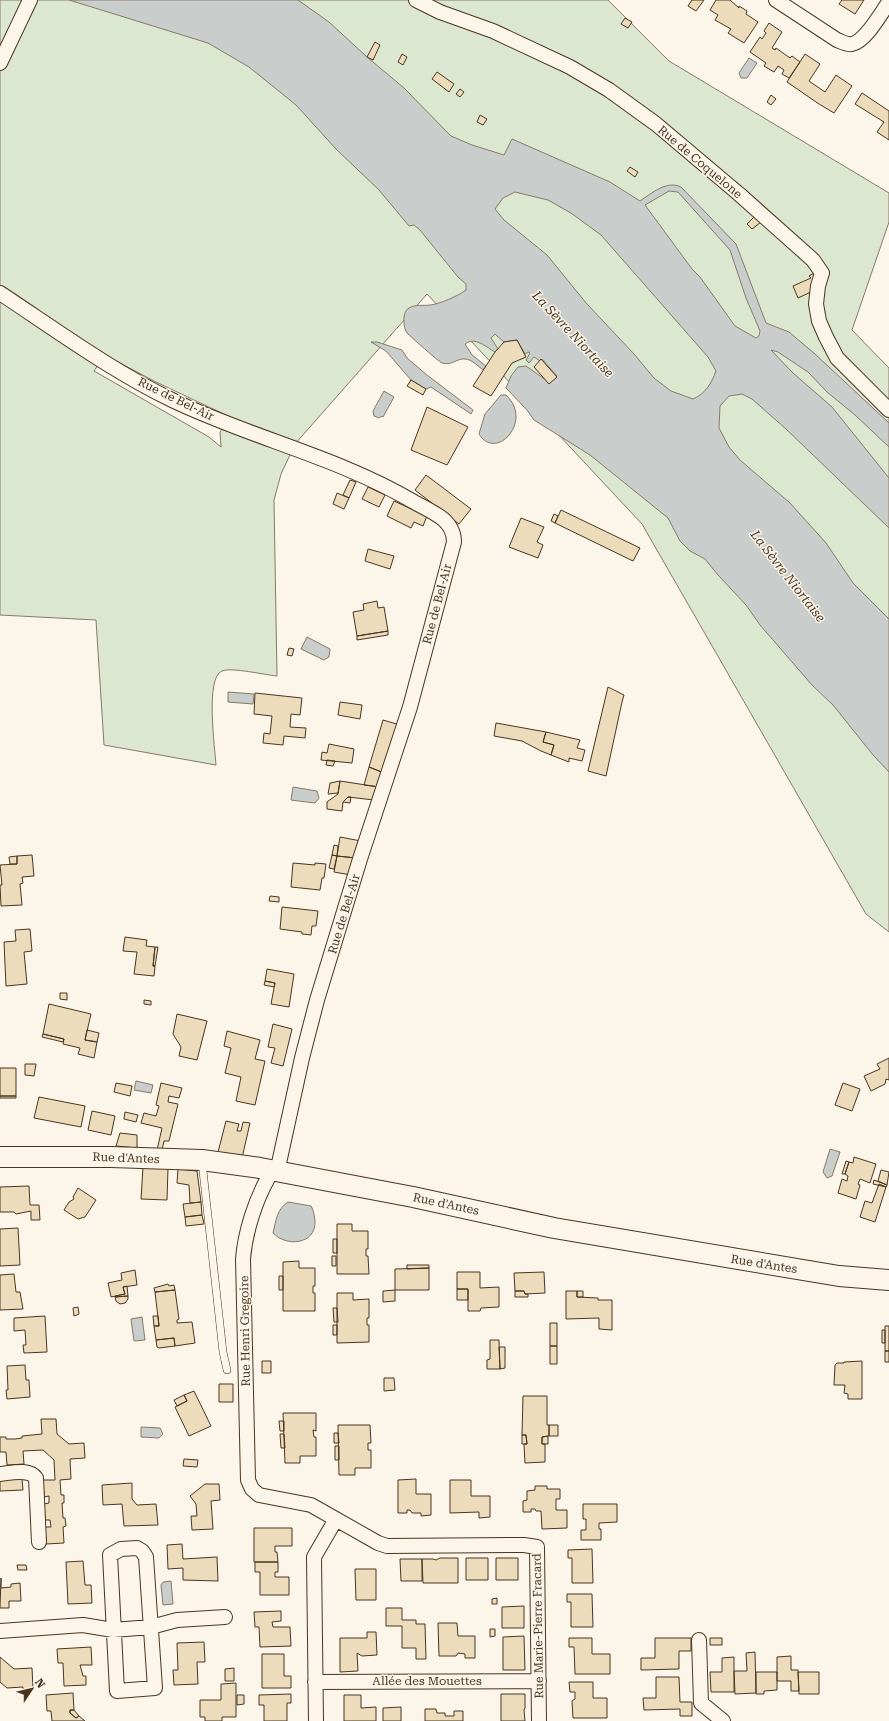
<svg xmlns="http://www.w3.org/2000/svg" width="889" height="1721" viewBox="0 0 889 1721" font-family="'Roboto Serif',serif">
<rect width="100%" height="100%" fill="#fbf6e9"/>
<path fill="#dce7d0" stroke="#887966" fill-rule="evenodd" d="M0 0H608L669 61 889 193V222L852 330 889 368V932L866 914 642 524 427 294 295 444 281 474 274 500 277 676C265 675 232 667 222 671 205 677 215 749 216 765L104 745 96 620 0 615ZM105 355 154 381 230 417 220 432 221 447 209 437 94 371Z"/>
<path fill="#c9cecd" stroke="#887966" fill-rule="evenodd" d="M69 0H298L329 22 367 57 404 88 451 136 472 145 504 155 512 139 610 182 640 201C652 193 667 180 681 187L736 244 766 323 789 332 815 354 889 423V447L855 415 827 392 808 372 778 352 771 350 793 373 832 407 889 478V528L786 429 752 399 742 394 729 396 720 406 719 428 729 447 740 460 790 503 826 543 853 583 889 619V772L873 755 833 705 812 685 760 625 746 605 718 575 705 559 690 551 680 541 668 518 590 455 534 420 527 410 506 388 511 376 518 367 526 366 550 383 557 376 542 359 540 361 534 357 529 363 526 360 530 353 528 352 525 354 517 340 504 342 495 334 491 338 498 349 495 352C486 347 475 336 465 344L472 355 486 366 483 370C478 366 471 359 465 359 457 358 452 366 442 363 438 361 411 337 407 333 403 328 402 311 409 308 416 304 423 306 430 305 440 304 458 296 466 290V284L458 277 420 230 414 225 409 226 379 190 336 149 296 105 249 67 208 43ZM669 191 678 192 730 250 746 298 760 331 759 336 756 338 735 326 700 277 692 269 645 205ZM515 192 548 200 571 213 601 235 708 357 716 371C711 384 706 393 693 399L671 391 654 378 634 354 587 304 547 255 504 220 495 209 503 198Z
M749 58 757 63 747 78H741L739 73Z
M377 342 402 350 407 358 427 375 473 410 471 414 431 387 426 389 411 380 386 351 371 342Z
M384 391 394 397 383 417 382 416 379 418 374 416 373 411Z
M501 395H506C534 421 496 462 479 434L485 414Z
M307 637 330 649 329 657 324 660 301 649Z
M228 692 254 694 253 704 228 702Z
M293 787 317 791 319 798 315 803 291 800Z
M136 1081 153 1085 151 1093 134 1090Z
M830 1149 840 1152 832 1176 827 1178 823 1172Z
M288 1202 311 1206C314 1211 314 1215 315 1221 316 1245 286 1247 273 1233 276 1220 277 1209 288 1202Z
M142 1317 145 1340 134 1341 131 1319Z
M141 1427 160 1428 163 1434 159 1438 141 1437Z
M171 1581 173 1604 163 1605 161 1585 163 1582Z"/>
<path fill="#ecdcbc" stroke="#4a3520" d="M692 0H704L696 11 688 6Z
M716 0H730L739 8V6L747 11 746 14 758 22 744 43 728 33 731 29 715 20 718 15 710 10Z
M842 0H864L855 14 839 4Z
M625 18 632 22 628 28 621 24Z
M769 23 782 32 772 48 775 50 776 48 790 58 792 56 800 62 789 78 782 74 784 70 778 66 774 72 764 66 766 63 750 52 760 37 762 39 766 33 764 31Z
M375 42 380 45 373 60 367 57Z
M402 54 407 57 403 65 398 62Z
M805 54 820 64 809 81 825 92 836 75 852 86 834 113 819 104 787 82Z
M437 72 454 84 449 92 432 79Z
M460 89 464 92 460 97 456 94Z
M862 93 889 111V140L877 132 884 122 855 104Z
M771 95 776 99 771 105 767 102Z
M480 115 487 119 483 125 477 122Z
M630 167 638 172 635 177 627 171Z
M755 216 761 222 752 229 747 224Z
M814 273 813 291 798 298 793 286 811 278 809 276Z
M517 340 526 357 512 363 491 396 473 386 495 352 504 342Z
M541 359 557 377 549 384 534 367Z
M411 380 426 389 423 395 407 386Z
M427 407 468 427 447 465 411 450Z
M426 475 471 509 459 524 415 490Z
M350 480 356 482 349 498 343 495Z
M368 487 385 495 379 507 362 499Z
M337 493 349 498 344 509 333 504Z
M394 501 427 516 423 526 414 522 411 528 387 516Z
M561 510 640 548 633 561 555 523Z
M554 514 558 516 555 523 551 521Z
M521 518 544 527 537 542 543 545 538 558 509 547Z
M368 549 394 556 390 569 365 561Z
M377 601 378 608 384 607 388 631 357 636 353 612 364 610 363 604Z
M388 631V635L357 640V636Z
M289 648 294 649 292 656 287 655Z
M608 687 624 695 622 702 606 776 588 771Z
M255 693 302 698 300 715 291 714 290 727 306 728 305 738 284 736 283 745 263 743 264 733 270 734 272 716 254 714Z
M340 702 362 705 360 719 338 715Z
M383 720 400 725 384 773 369 767Z
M496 723 546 732 543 742 554 745 551 755 541 751 522 741 494 736Z
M546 732 580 740 577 748 585 750 582 761 569 758V762L551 755 554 745 543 742Z
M329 744 354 749 352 763 321 760 322 752 327 753Z
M327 760 335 761 333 766 326 765Z
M369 767 384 773 379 787 364 785Z
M340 781 338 793 328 794 330 783Z
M340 781 379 787 374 800 348 797 343 802 342 811 327 809V802L338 794Z
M348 797H351L350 803 343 802Z
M340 837 361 841 356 858 337 856Z
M334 845 338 846 337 856 332 855Z
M32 855 34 876 22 877 23 883 20 884 22 905 1 906 0 885H2L0 865 17 864V856Z
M332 855 337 856 334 869 329 868Z
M17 856V864H10L9 857Z
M337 856 356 858 351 875 334 872Z
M293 863 315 865V863L326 864 324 878H322L320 890 291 887Z
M270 896 279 897V902L269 901Z
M282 907 318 911 316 926H312L311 935 302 934V932L280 929Z
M30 929 32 951 24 952 27 984 6 986 4 942 16 941 15 930Z
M125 937 147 940 146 946 155 947 153 966H155L154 976 134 974 137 952 123 951Z
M155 947H158L155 966H153Z
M267 969 294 974 289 1007 271 1004 275 983 265 981Z
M265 981 275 983 274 987 264 985Z
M60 993H67V1000L60 999Z
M144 1000 151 1001V1005L144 1004Z
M49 1004 91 1014 85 1040 97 1042 94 1058 78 1054 80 1048 63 1044 64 1039 43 1034Z
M177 1014 207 1021 197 1060 179 1056 181 1047 173 1034Z
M273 1024 292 1029 283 1066 271 1063 275 1048 268 1047Z
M87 1030 99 1033 97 1042 85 1040Z
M227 1031 260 1040 255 1059 265 1061 255 1105 236 1101 241 1077 225 1073 231 1048 224 1046Z
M43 1034 64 1039 63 1042 42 1037Z
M889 1058V1080L886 1079 885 1084 871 1091 864 1076 880 1069 877 1064Z
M25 1064H36L34 1076 25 1075Z
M0 1068H16V1096H0Z
M116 1083 132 1086 130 1096 114 1092Z
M161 1083 182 1088 179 1098 169 1096 168 1102 178 1104 169 1141H164L162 1150H157L162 1128 141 1123 144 1113 156 1116 159 1106 156 1105Z
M843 1083 860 1089 852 1111 835 1105Z
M0 1096H16V1098H0Z
M39 1097 85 1106 81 1127 34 1118Z
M92 1111 115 1116 111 1135 88 1130Z
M125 1112 138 1115 136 1122 124 1119Z
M226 1121 239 1124 237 1131H241L243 1122 250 1123 242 1158 217 1156Z
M120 1133 137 1135V1148L116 1146Z
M854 1157 876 1164 870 1183 860 1179 858 1184 860 1185 856 1199 838 1193 842 1179 847 1181 848 1176 845 1174 849 1162 853 1163Z
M846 1161 849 1162 845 1174H842Z
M143 1167 168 1168 167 1200 141 1199Z
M178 1169 197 1171 201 1202 190 1203 189 1185 177 1183Z
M881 1170 889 1172 887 1185 878 1181Z
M874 1180 887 1185 886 1187 873 1184Z
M879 1184 886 1187 875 1222 860 1217 865 1201 872 1203Z
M29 1186 30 1205H39L40 1220H31V1211L16 1214 14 1212H0V1187Z
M78 1188 96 1200 85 1217 78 1219 64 1210 69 1202 74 1199 73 1197Z
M201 1202 202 1215 185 1217 183 1204Z
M202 1215 204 1224 186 1226 185 1217Z
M337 1224H352V1231H368V1249H366V1256H368L369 1274H337Z
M18 1228 20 1265 0 1266V1229Z
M333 1239H337V1253H333Z
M332 1256H336V1266H332Z
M299 1261V1268H315V1286H313V1293H315V1311H283V1262Z
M407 1265H429V1268L407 1269Z
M429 1268V1290H395V1269Z
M135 1270 137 1285 123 1287 125 1294 111 1297 108 1283 122 1280 121 1273Z
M457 1272H480V1288L499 1287V1307L481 1308 480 1311H468V1289H457Z
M544 1272 545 1293 525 1294 524 1291H515L514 1273Z
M14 1274 16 1292H20L23 1309 0 1310V1275Z
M279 1276H283V1290H279Z
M168 1284 169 1286 174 1285 175 1290 155 1292 154 1288Z
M127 1286 128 1296 115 1297V1296L125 1294 123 1287Z
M457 1289H468V1300H457Z
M175 1290 179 1319 177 1320V1323L192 1322 195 1343 175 1346 174 1338 156 1340 154 1326H159L155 1292Z
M395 1290V1301L383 1302V1291Z
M515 1291H524L525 1294H528V1297H515Z
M566 1291H577V1297L598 1298V1300H612V1330L599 1329V1318L566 1319Z
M577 1291H583V1297H577Z
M337 1293H353V1300L369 1299V1318H367V1325H369V1342L337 1343Z
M128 1296V1299L125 1303 120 1304 116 1301 115 1297Z
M78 1307 79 1314 74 1316 73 1308Z
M333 1308H337L338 1322H334Z
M45 1316 47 1352 24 1353 23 1345H26L25 1330 14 1331V1318Z
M153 1316H158L159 1326H154Z
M550 1323H557V1346H550Z
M333 1325H337V1335H333Z
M885 1326H889V1351H885Z
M882 1330H885V1343H882Z
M174 1338 175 1346 159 1348 157 1347 156 1340Z
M490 1340H499L500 1369H487V1360L490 1359Z
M550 1346H557V1364H550Z
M499 1347H505V1368L500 1369Z
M885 1351H889V1362H885Z
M262 1361H271V1373H262Z
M862 1361V1399H848V1394L844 1393 845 1385H834L835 1365 837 1363H844V1362Z
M25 1365 26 1380H29L30 1397 7 1399 6 1390H8L7 1366Z
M384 1378H394L395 1390 384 1391Z
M219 1384H233V1402H219Z
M194 1391 211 1426 189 1436 175 1407 187 1401 184 1395Z
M184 1395 187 1401 177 1406 174 1400Z
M523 1396H547V1425H549V1436L542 1437V1444H545V1462L525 1463 524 1444H527L526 1435H522Z
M283 1413H316V1431L313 1430 314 1437H316V1456H300V1463H285Z
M41 1419H56L57 1434 69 1444 84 1443 85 1458 70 1459 71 1479 60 1480 61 1495H64V1503H62L63 1518H65L66 1526 63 1527 64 1543 46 1544 45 1527H51L50 1520H45L44 1504 49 1503V1496L44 1497 43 1480H55L54 1460 43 1450 23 1451 24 1464 7 1465 6 1452H0V1437H6V1439H15L22 1438V1436L42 1434Z
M279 1421H284V1431H280Z
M338 1425H370L371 1443H368V1450H371V1468H355V1475H339Z
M549 1425H558V1436H549Z
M334 1433H338L339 1443H334Z
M280 1434H284L285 1448H281Z
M522 1435H526L527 1444H522Z
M548 1436V1444H542V1437Z
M335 1446H339V1460H335Z
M184 1459 198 1460 197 1467 183 1466Z
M22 1478 23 1490 0 1491V1479Z
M416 1479V1494H431V1515L421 1516V1513H412L410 1510H407V1513H398V1480Z
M450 1480H471V1496H490V1517L479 1518V1512L450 1513Z
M132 1483V1499L137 1505 156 1504 158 1525 124 1526 122 1504 103 1505 102 1485Z
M205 1484H219L220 1500 211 1501 213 1529 192 1530 191 1516H197L196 1504 190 1496Z
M535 1486H547V1489H560V1499H556V1510H567V1528L542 1529 541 1511H536L535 1509H531V1512H523V1501L527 1500V1491L535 1490Z
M583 1504H617V1522L599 1523V1529H601V1540H581V1530H586V1519H583Z
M254 1528H292V1546H275V1552H277L278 1562H254Z
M182 1544 183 1559 217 1557 218 1581 183 1580V1568L168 1569 167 1545Z
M592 1549 593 1583H572V1558H568V1550Z
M440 1558H458V1583H423L422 1559H433L436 1560Z
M466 1558H488V1580H466Z
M496 1558H518V1580H496Z
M400 1559H422V1581H401Z
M83 1561 85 1585H91L92 1603 68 1604 66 1562Z
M255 1562H278V1572H275V1577H289V1595H260V1572H255Z
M17 1565H26L27 1570H18Z
M355 1569H376V1600H356Z
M1 1578V1588L11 1587V1584L20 1583 21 1601H9V1608H0Z
M567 1594H592L593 1627H571V1602H567Z
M497 1598V1604H492V1599Z
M524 1606V1628H502V1607Z
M386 1608H402V1620H416V1624H425L426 1659H416V1648H402V1626H386Z
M281 1611V1621L272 1622 273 1627H290L291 1646 260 1647 259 1627H255L254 1612Z
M438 1623H457L458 1636H475V1658H465V1654L458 1653 456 1656H439Z
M490 1629H495V1636L490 1637Z
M367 1632H376L377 1655 362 1656 357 1653 358 1671 340 1672V1638H367Z
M524 1636 525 1670H503V1637Z
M569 1638H592V1654H610V1674H575L574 1647H569Z
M655 1638H691V1651H679V1669L641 1670V1658H655Z
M710 1638H722V1645H710Z
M204 1642 205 1662H197L198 1684 174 1685 173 1670H178L177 1643Z
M91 1647 92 1665H80L83 1676H86V1685L64 1686 63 1663H58L57 1649Z
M755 1652 756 1693 735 1694 734 1671H747L746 1653Z
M262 1654H284V1676H291V1688H262Z
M791 1656V1670H798L799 1691H791V1681H777V1657Z
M0 1657 14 1669 32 1668 33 1689H23V1687L7 1688 0 1682Z
M734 1657V1692H711L710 1672H722V1658Z
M234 1668V1681H225V1669Z
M756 1672H777V1690L764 1691V1694H756Z
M798 1672H819V1694H799Z
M656 1677H679L680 1702H692V1716H680V1709L644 1710 643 1698H656Z
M569 1682H593V1698H607V1718H573L572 1701 575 1699V1692H570Z
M236 1683V1717H222V1721H205V1717H200V1700H221V1684Z
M73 1693 74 1710H70V1713L76 1718 79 1716 85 1721H52L51 1711H47L46 1695Z
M291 1694V1703H287V1721H264V1705H259V1695Z
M501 1694H525V1708L524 1710 525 1721H501Z
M237 1695H244V1704L237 1705Z
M344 1695H361V1708L376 1707V1721H344Z
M401 1707V1721H383V1708Z
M425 1709H436L437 1713H445V1716H454V1711H463V1721H425Z
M70 1710H74L79 1716 76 1718 70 1713Z"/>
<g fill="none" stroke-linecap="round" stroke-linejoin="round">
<defs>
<path id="lane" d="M202 1162 223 1352 227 1370"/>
<path id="street" d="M416 0 440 12 493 31 570 67 609 90 656 124 739 194 813 260 822 273 818 286 816 304 819 321 826 337 837 358 889 410
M776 0 837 40C842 42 847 45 852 44 866 41 881 13 889 2
M0 63 30 0
M0 293C56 330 112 371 172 400 251 438 338 457 414 502 423 507 434 512 443 519 450 525 454 533 454 542L410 707 360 859 317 1000 302 1058 279 1163C276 1169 271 1173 268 1178 255 1201 245 1233 243 1259L248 1480 252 1489 259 1495 311 1505 378 1543 387 1546 524 1545 537 1547 539 1721
M0 1474C11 1473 29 1468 36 1478L39 1542
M137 1548 142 1551 146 1557 155 1688 117 1691 110 1555 121 1549Z
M0 1631 83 1625 113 1630 151 1627 177 1620 225 1617
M699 1640 701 1703 723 1721
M315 1682 539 1681
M316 1721 314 1557 336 1519"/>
<path id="secondary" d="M0 1157H111L202 1160 260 1168 413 1197 554 1228 839 1276 889 1280"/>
</defs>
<use href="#lane" stroke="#4a3520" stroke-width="8"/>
<use href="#street" stroke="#4a3520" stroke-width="16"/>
<use href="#secondary" stroke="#4a3520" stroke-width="22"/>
<use href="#lane" stroke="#fbf6e9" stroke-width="7"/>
<use href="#street" stroke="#fbf6e9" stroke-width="14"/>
<use href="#secondary" stroke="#fbf6e9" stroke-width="20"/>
</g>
<g text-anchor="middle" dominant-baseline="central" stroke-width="3" stroke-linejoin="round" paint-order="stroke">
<g font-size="12" fill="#4a3520" stroke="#fbf6e9">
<text transform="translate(700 162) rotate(40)">Rue de Coquelone</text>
<text transform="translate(176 399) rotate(26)">Rue de Bel-Air</text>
<text transform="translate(437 604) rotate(-75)">Rue de Bel-Air</text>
<text transform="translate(344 914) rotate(-73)">Rue de Bel-Air</text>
<text transform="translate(126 1158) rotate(2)">Rue d'Antes</text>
<text transform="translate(446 1204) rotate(12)">Rue d'Antes</text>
<text transform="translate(764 1264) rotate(9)">Rue d'Antes</text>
<text transform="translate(245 1331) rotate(-91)">Rue Henri Gregoire</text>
<text transform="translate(538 1626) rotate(-91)">Rue Marie-Pierre Fracard</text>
<text x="427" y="1681">Allée des Mouettes</text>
</g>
<g font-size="13" font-style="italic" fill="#4a3520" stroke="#fbf6e9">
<text transform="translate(573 334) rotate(47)">La Sèvre Niortaise</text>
<text transform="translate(788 576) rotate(52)">La Sèvre Niortaise</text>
</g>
</g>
<g transform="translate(32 1689) rotate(55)" stroke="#fbf6e9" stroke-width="3" paint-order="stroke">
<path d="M0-3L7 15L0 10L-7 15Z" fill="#4a3520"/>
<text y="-6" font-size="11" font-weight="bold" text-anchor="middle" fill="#4a3520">N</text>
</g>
</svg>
